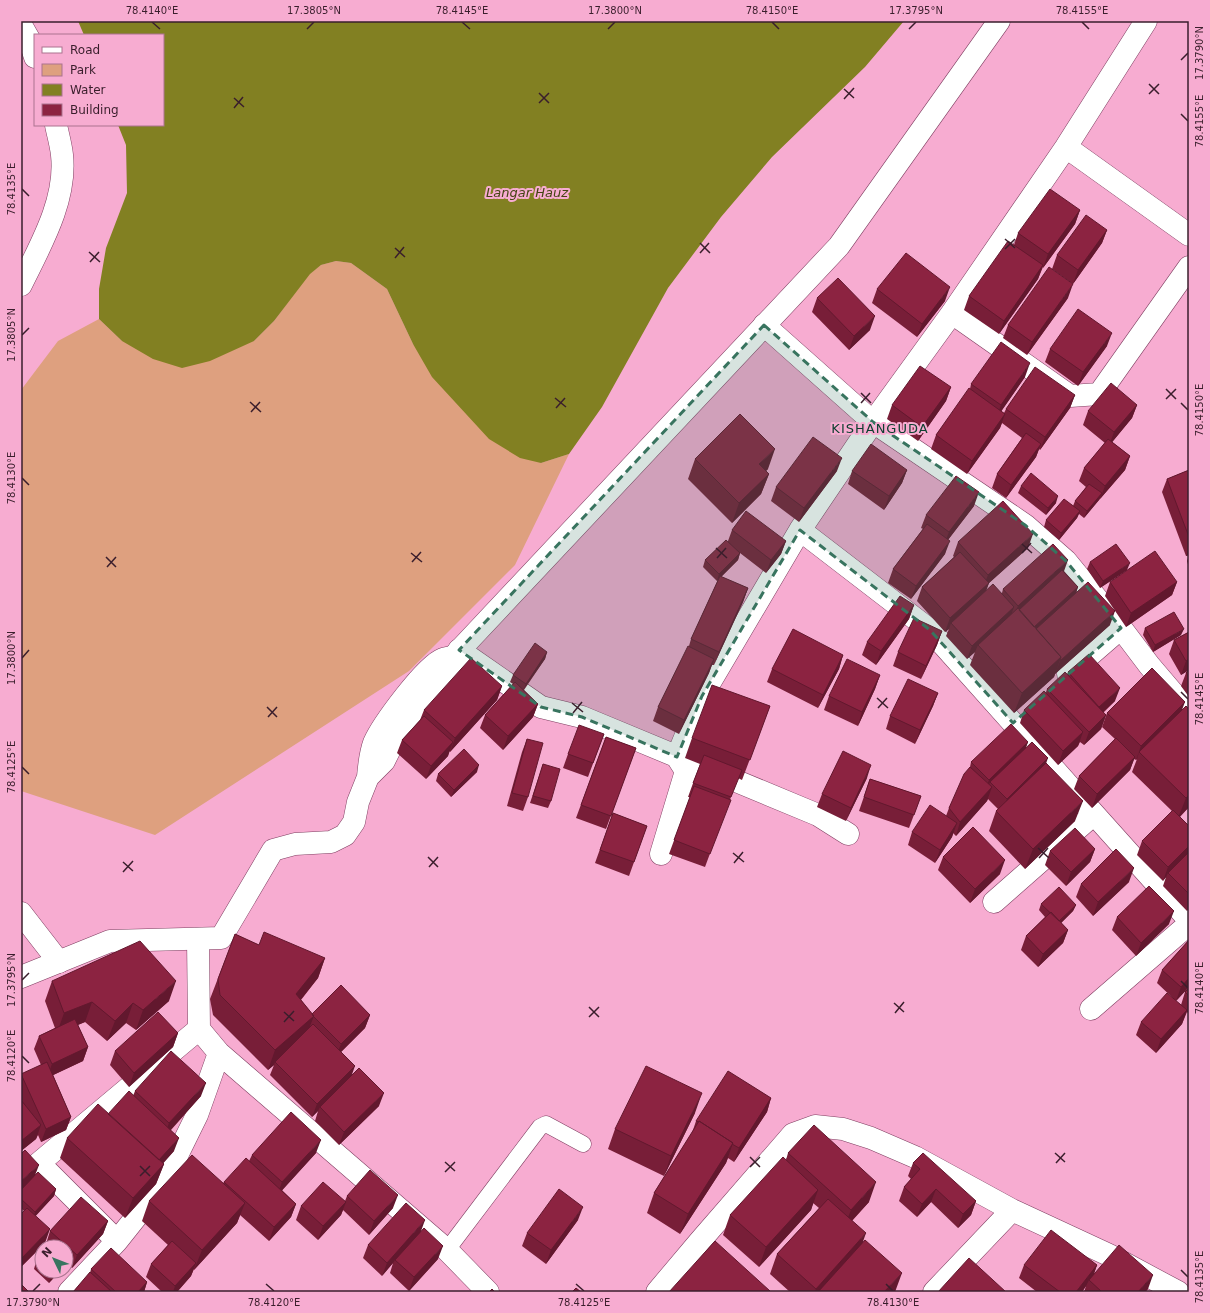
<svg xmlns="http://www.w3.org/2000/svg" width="1210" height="1313" viewBox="0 0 1210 1313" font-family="'DejaVu Sans',sans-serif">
<rect width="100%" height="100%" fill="#f7acd1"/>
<path fill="#dea07f" d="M336 261 351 263 387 289 413 344 541 463 569 454 515 565 409 671 155 835 21 791V390L58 341 99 319 122 341H254L274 321 309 274 321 265Z"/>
<path fill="#828022" d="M78 21H904L865 67 772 157 721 217 668 288 602 407 569 454 541 463 520 458 489 439 432 377 413 344 387 289 351 263 336 261 321 265 310 274 274 321 254 341 210 361 182 368 153 359 122 341 99 319V289L106 248 127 193 126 145 118 125H163V35H84Z"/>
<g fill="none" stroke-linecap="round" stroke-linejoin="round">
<defs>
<path id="service" d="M447 1250 540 1127 546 1124 583 1144"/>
<path id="minor" d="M21 25 29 39 35 57
M1066 147 1189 235
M21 285C40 246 67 200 62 155 61 145 58 135 56 125
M952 313 1070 396 1099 394 1189 267
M764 325 873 422 1025 525 1066 561 1121 628 1149 665 1189 712
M800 530 930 630 1094 814 1189 920
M459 650 541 707 582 717 818 815 848 834
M1068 674 1121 628
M677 757 702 696 800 530 873 422 952 313 1066 147 1146 21
M661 854 686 771 677 757
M994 902 1094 814
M21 913 59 962
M198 939 199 1029 219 1053 447 1250 488 1292
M1091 1009 1189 924
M117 1241 39 1163 199 1029
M69 1292 117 1241 164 1182 197 1115 219 1053
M657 1292 700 1241 793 1134 815 1126 843 1129 871 1138 915 1157 1012 1210 1109 1255 1178 1292
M934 1292 1012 1210"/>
<path id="tertiary" d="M368 777C369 765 370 754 374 743 382 725 425 666 443 659 445 658 449 658 452 657
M21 977 110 941 221 938 273 850 295 844 331 842 345 835 354 822 358 802 368 777 384 761 397 735 420 702 453 666 454 656 839 246 999 21"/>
</defs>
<use href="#service" stroke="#7f3e61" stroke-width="17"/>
<use href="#minor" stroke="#7f3e61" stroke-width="23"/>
<use href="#tertiary" stroke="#7f3e61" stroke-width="23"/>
<use href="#service" stroke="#fff" stroke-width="16"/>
<use href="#minor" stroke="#fff" stroke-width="22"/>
<use href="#tertiary" stroke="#fff" stroke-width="22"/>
</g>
<path fill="#781e38" d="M1080 210 1075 224 1043 268V267L1038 279 999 334 964 310 969 296 1014 245 1018 233Z
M1107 230 1102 243 1073 284 1052 269 1057 255Z
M877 289 945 301 917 337 872 303Z
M817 298 870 330 849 350 812 312Z
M1068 298 1027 355 1003 338 1008 325Z
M1107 346 1078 386 1045 362 1050 349Z
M1025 377 1001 411 1004 413 1006 409 1075 395 1070 408 1040 450 1039 449 1036 457 1006 498 992 488 997 474 1022 438 1002 423 1000 428 967 474 931 449 936 435 970 389 971 384Z
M951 387 946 401 918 441 887 419 892 405Z
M1137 405 1132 418 1112 442 1130 456 1125 470 1100 499 1099 500 1084 518 1079 514 1077 518 1059 540 1044 527 1046 520 1073 506 1075 501 1086 487 1079 481 1084 468 1105 443 1083 425 1088 411Z
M695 459 768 469 766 471 769 474 761 494 732 523 688 479Z
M907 470 902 483 884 510 848 484 852 471Z
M1189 470V555L1186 556 1162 492 1167 479Z
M837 471 799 522 771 501 776 487Z
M1021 486 1056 503 1046 515 1018 493Z
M974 506 948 540 945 554 911 599 888 583 893 569 923 529 921 528 926 515Z
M732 530 786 541 781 554 766 573 740 553 738 560 721 577 748 588 743 602 714 665H712L709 673 679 734 653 721 658 707 689 646 691 639 718 580 717 581 703 567 705 560 728 541Z
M958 542 1028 548 989 583 986 590 1002 593 1003 589 1064 571 1078 587 1076 593 1110 625 1055 674 1054 677 1014 713 970 665 975 652 967 659 946 636 949 629 945 632 917 601 922 587 954 557 953 556Z
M1189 555V568L1187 561Z
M1090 562 1127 570 1100 588 1087 569Z
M1110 582H1177L1172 595 1126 627 1105 596Z
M914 605 909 619 876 665 862 655 867 642Z
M1145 628 1181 635 1153 652 1143 635Z
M942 631 937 645 921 679 893 666 898 652Z
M1189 632V670L1181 675 1169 654 1174 640Z
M547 652 545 659 524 690 538 704 533 717 503 750 480 728 485 715 513 684 510 682 513 675Z
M843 655 839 669 818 708 767 682 772 669Z
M1189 670V697L1181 686 1186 673Z
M1068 672 1115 701 1103 713 1106 715 1101 729 1084 745 1080 742 1078 746 1058 765 1020 723 1024 710 1046 692 1047 689 1067 675Z
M880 675 875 689 858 726 824 710 829 696Z
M502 686 497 700 450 752 449 751 448 756 426 779 397 753 402 740 420 720 424 710Z
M938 693 933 706 915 744 886 729 890 716Z
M770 706 742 780 738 778 705 867 669 854 690 797H688L700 764 685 758 692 738Z
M1189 709V807L1180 817 1189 826V909L1187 911 1163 886 1166 877 1163 881 1137 855 1142 841 1172 811 1132 772 1137 759 1136 760 1134 759 1130 770 1092 808 1074 789 1079 776 1115 739 1102 727 1107 713Z
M604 734 588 777 563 768 568 754Z
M606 737 636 748 606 829 576 818Z
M527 739 528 797 523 811 507 806 522 752Z
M1028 742 1026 747 1046 764 1075 821 1025 869 989 831 996 811 998 809 988 799 987 801 956 836 953 833 952 837 935 863 908 845 912 832 946 816 949 808 970 767 971 762Z
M543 764 551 801 548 808 530 803Z
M477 772 451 797 436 781 438 774Z
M867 778 846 821 817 807 822 794Z
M870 779 921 796 909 828 859 811Z
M613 813 647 826 629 876 595 863Z
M1095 849 1090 862 1066 886 1045 865 1050 851Z
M943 857 1000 874 970 903 938 870Z
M1129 882 1093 916 1076 897 1081 884Z
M1041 904 1076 905 1073 911 1061 923 1068 930 1063 943 1038 967 1021 950 1026 936 1045 917 1039 910Z
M1117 917 1169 924 1136 956 1112 930Z
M235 934 259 945 325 958 318 978 301 1000 312 1014 370 1015 365 1028 341 1052 352 1076 379 1106 339 1145 315 1121 318 1111 312 1117 270 1075 274 1065 268 1070 213 1015 210 999Z
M1189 940V987L1176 1001 1157 983 1162 970Z
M52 981 169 1001 136 1030 126 1023 107 1041 85 1022 78 1025 88 1047 83 1061 53 1075 71 1117 66 1130 41 1142 38 1135 36 1139 21 1151V1100L23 1102 21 1099V1075L41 1065 34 1049 39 1036 55 1028 45 1001Z
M1189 988V1014L1187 1012 1182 1024 1156 1053 1136 1035 1141 1022 1181 1005 1185 992Z
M178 1033 173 1047 129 1087 110 1065 115 1051Z
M135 1091 201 1096 171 1130 174 1151 163 1163 164 1164 156 1184 125 1218 60 1158 67 1138 108 1114 133 1096Z
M771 1098 767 1112 734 1162 728 1158 726 1163 680 1234 647 1213 654 1193 692 1133 696 1121Z
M695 1113 664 1176 608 1149 615 1129Z
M316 1153 282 1190 296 1204 291 1217 269 1241 240 1215 237 1223 194 1270V1269L191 1276 177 1292H162L146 1277 151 1264 168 1245 142 1221 149 1201 223 1183 224 1182 249 1161 252 1155Z
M788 1153 869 1202 852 1221 863 1243 895 1292H790L770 1274 777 1254 819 1208 813 1203 811 1210 759 1267 723 1235 730 1215 786 1160Z
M913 1163 976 1201 971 1215 958 1228 931 1202 917 1217 899 1201 904 1187 911 1179 908 1176Z
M35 1176 56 1189 54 1196 35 1216 45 1243 21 1267V1214L24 1211 21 1208V1190Z
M347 1196 393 1208 369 1235 343 1210 341 1215 318 1240 296 1220 301 1206 345 1201Z
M578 1220 546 1264 522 1246 527 1233Z
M108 1221 103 1234 72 1268 66 1263V1247H49L46 1244 50 1231Z
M421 1231 438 1259 409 1291 390 1273 393 1263 382 1276 363 1258 368 1245Z
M42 1256V1271H60L49 1283 34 1269 36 1262Z
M1024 1265H1097L1094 1274 1148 1289 1145 1292H1084L1086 1286 1082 1292H1037L1019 1278Z
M91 1269 147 1282 144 1292H73L90 1273Z"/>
<path fill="#62182e" d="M1080 210 1075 224 1043 268 1048 254Z
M1107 230 1102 243 1073 284 1078 270Z
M1043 265 1038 279 999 334 1004 321Z
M1073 284 1068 298 1027 355 1032 342Z
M950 287 945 301 917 337 922 324Z
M875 316 870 330 849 350 854 336Z
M1112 333 1107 346 1078 386 1083 372Z
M1030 363 1025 377 996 419 1001 405Z
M951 387 946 401 918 441 922 427Z
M1075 395 1070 408 1040 450 1045 437Z
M1137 405 1132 418 1109 446 1114 432Z
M1005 414 1000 428 967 474 972 461Z
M1041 444 1036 457 1006 498 1011 485Z
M775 449 768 469 752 484 759 464Z
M1130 456 1125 470 1100 499 1105 486Z
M842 458 837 471 799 522 804 508Z
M907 470 902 483 884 510 889 496Z
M769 474 761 494 732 523 739 503Z
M979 492 974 506 944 545 949 532Z
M1102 493 1099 500 1084 518 1087 511Z
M1058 496 1056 503 1046 515 1048 508Z
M1080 511 1077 518 1059 540 1061 533Z
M1033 534 1028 548 989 583 984 597 951 623 949 629 945 632 950 618 983 588 988 575Z
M786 541 781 554 766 573 771 560Z
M950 541 945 554 911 599 916 586Z
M1189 548V555L1186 556Z
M740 553 738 560 717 581 719 574Z
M1068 560 1063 574 1013 619 1018 606Z
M1130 563 1127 570 1100 588 1103 581Z
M1177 582 1172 595 1126 627 1131 613Z
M1078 587 1073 600 1036 635 1032 629Z
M748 588 743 602 714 665 719 652Z
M914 605 909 619 876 665 881 651Z
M1014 607 1009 621 978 645 975 652 967 659 972 646Z
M1115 611 1110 625 1055 674 1060 661Z
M1184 629 1181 635 1153 652 1155 645Z
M942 631 937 645 921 679 926 666Z
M547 652 545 659 523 690 526 684Z
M843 655 839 669 818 708 823 695Z
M1061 657 1054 677 1014 713 1022 693Z
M714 659 709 673 679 734 684 720Z
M1189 659V670L1181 675 1186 661Z
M880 675 875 689 858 726 862 712Z
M502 686 497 700 450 752 455 738Z
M1120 688 1115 701 1094 720 1099 707Z
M938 693 933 706 915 744 920 730Z
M1185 702 1180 715 1139 752 1137 759 1136 760 1141 746Z
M538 704 533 717 503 750 508 736Z
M1106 715 1101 729 1084 745 1089 732Z
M1083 732 1078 746 1058 765 1063 751Z
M453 742 448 756 426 779 431 766Z
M1028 742 1023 755 990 782 987 790 984 794 989 780Z
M1135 757 1130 770 1092 808 1097 794Z
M1048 758 1043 772 1002 813 1007 799Z
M479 765 477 772 451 797 454 790Z
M871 765 867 778 846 821 851 808Z
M992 787 987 801 956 836 960 822Z
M1189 795V807L1178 818 1186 798Z
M1083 801 1075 821 1025 869 1033 849Z
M957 823 952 837 935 863 940 850Z
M1189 846V854L1168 873 1166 877 1163 881 1168 867Z
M1095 849 1090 862 1066 886 1071 872Z
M1005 860 1000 874 970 903 975 889Z
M1134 868 1129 882 1093 916 1098 902Z
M1076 905 1073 911 1056 928 1059 922Z
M1174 911 1169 924 1136 956 1141 943Z
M1068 930 1063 943 1038 967 1043 954Z
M325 958 318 978 289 1014 296 994Z
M1189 978V987L1176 1001 1181 987Z
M176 981 169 1001 136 1030 143 1010Z
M92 1002 85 1022 57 1033 64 1013Z
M133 1003 126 1023 107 1041 115 1021Z
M1187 1010 1182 1024 1156 1053 1161 1039Z
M370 1015 365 1028 336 1057 341 1044Z
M314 1016 306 1036 275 1062 274 1065 268 1070 275 1050Z
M178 1033 173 1047 129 1087 134 1073Z
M88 1047 83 1061 47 1078 52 1064Z
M355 1066 350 1080 320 1107 318 1111 312 1117 317 1104Z
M206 1083 201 1096 164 1137 169 1123Z
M384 1093 379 1106 339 1145 344 1132Z
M702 1093 695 1113 664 1176 671 1156Z
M771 1098 767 1112 734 1162 739 1148Z
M71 1117 66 1130 41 1142 46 1129Z
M41 1125 36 1139 21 1151V1141Z
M179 1138 174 1151 153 1175 157 1161Z
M321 1140 316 1153 277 1196 282 1182Z
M733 1143 726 1163 680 1234 688 1214Z
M164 1164 156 1184 125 1218 133 1198Z
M39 1165 34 1178 21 1190V1181Z
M876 1182 869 1202 843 1230 851 1210Z
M56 1189 54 1196 33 1219 35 1212Z
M936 1189 931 1202 917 1217 922 1204Z
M818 1190 811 1210 759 1267 766 1247Z
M398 1195 393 1208 369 1235 374 1221Z
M976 1201 971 1215 958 1228 963 1214Z
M346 1202 341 1215 318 1240 323 1226Z
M245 1203 237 1223 194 1270 202 1250Z
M296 1204 291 1217 269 1241 274 1227Z
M583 1207 578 1220 546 1264 551 1250Z
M425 1220 420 1234 395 1260 393 1263 382 1276 387 1263Z
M108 1221 103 1234 72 1268 77 1255Z
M50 1229 45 1243 21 1267V1259Z
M866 1233 859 1253 824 1292H814L816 1289Z
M443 1246 438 1259 409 1291 414 1277Z
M196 1263 191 1276 177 1292H173L175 1286Z
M1097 1265 1092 1279 1089 1280 1086 1286 1082 1292H1076Z
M56 1271H60L49 1283 51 1276Z
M902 1273 895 1292H884Z
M1153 1275 1148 1289 1145 1292H1138Z
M147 1282 144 1292H138Z"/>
<path fill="#8c2341" stroke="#62182e" d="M1050 189 1080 210 1048 254 1018 233Z
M1086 215 1107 230 1078 270 1057 255Z
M1008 241 1043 265 1004 321 969 296Z
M906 253 950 287 922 324 877 289Z
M1049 267 1073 284 1032 342 1008 325Z
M838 278 875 316 854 336 817 298Z
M1078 309 1112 333 1083 372 1050 349Z
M1001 342 1030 363 1001 405 971 384Z
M920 366 951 387 922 427 892 405Z
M1035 367 1075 395 1045 437 1006 409Z
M1111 383 1137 405 1114 432 1088 411Z
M969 388 1005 414 972 461 936 435Z
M740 414 775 449 759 464 769 474 739 503 695 459Z
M1026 433 1041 444 1011 485 997 474Z
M813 437 842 458 804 508 776 487Z
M1108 439 1130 456 1105 486 1084 468Z
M871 444 907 470 889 496 852 471Z
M1189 470V537L1167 479Z
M1031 473 1058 496 1048 508 1021 486Z
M956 476 979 492 949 532 926 515Z
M1089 484 1102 493 1087 511 1075 501Z
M1064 499 1080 511 1061 533 1046 520Z
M1003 501 1033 534 988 575 958 542Z
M746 511 786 541 771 560 732 530Z
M927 524 950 541 916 586 893 569Z
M726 540 740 553 719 574 705 560Z
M1053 544 1068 560 1018 606 1003 589Z
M1116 544 1130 563 1103 581 1090 562Z
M1155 551 1177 582 1131 613 1110 582Z
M960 552 989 583 950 618 922 587Z
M1062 570 1078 587 1034 627 1019 610Z
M720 576 748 588 719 652 691 639Z
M1088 582 1115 611 1060 661 1061 657 1036 629Z
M993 584 1014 607 972 646 951 623Z
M900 596 914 605 881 651 867 642Z
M1018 608 1061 657 1022 693 978 645Z
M1174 612 1184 629 1155 645 1145 628Z
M914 618 942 631 926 666 898 652Z
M793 629 843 655 823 695 772 669Z
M1189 632V659L1186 661 1174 640Z
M535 643 547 652 526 684 513 675Z
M688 646 714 659 684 720 658 707Z
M1089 654 1120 688 1099 707 1068 672Z
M471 658 502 686 455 738 424 710Z
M847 659 880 675 862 712 829 696Z
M1152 668 1185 702 1141 746 1107 713Z
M1189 670V677L1186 673Z
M1065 672 1106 715 1089 732 1047 689Z
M908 679 938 693 920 730 890 716Z
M515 682 538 704 508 736 485 715Z
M712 685 770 706 750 760 692 738Z
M1044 691 1083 732 1063 751 1024 710Z
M1186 706 1189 709V795L1186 798 1139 752Z
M424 716 453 742 431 766 402 740Z
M1011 724 1028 742 989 780 971 762Z
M579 725 604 734 593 763 568 754Z
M606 737 636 748 611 816 581 805Z
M1116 738 1135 757 1097 794 1079 776Z
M527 739 543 743 528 797 512 793Z
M1032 742 1048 758 1007 799 990 782Z
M464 749 479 765 454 790 438 774Z
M843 751 871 765 851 808 822 794Z
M704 755 742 770 731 797 693 783Z
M1046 763 1083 801 1033 849 996 811Z
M543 764 560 769 551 801 533 796Z
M970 767 992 787 960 822 949 808 964 774Z
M870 779 921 796 914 815 864 797Z
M694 786 731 800 710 854 674 840Z
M930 805 957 823 940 850 912 832Z
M1173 810 1189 826V846L1168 867 1142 841Z
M613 813 647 826 634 862 600 850Z
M973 827 1005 860 975 889 943 857Z
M1075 828 1095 849 1071 872 1050 851Z
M1116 849 1134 868 1098 902 1081 884Z
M1189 852V894L1168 873Z
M1149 886 1174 911 1141 943 1117 917Z
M1059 887 1076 905 1059 921 1041 904Z
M1051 912 1068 930 1043 954 1026 936Z
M264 932 325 958 296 994 314 1016 275 1050 220 995 218 979 235 934 259 945Z
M1189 940V978L1181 987 1162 970Z
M140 941 176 981 143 1010 133 1003 115 1021 92 1002 64 1013 52 981Z
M341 985 370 1015 341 1044 313 1016 312 1014Z
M1189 988V996L1185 992Z
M1167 993 1187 1010 1161 1039 1141 1022Z
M158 1012 178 1033 134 1073 115 1051Z
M75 1019 88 1047 52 1064 39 1036Z
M313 1024 355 1066 317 1104 275 1062Z
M171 1051 206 1083 169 1123 135 1091Z
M47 1062 71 1117 46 1129 21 1074Z
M646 1066 702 1093 671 1156 615 1129Z
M359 1068 384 1093 344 1132 320 1107Z
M728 1071 771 1098 739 1148 732 1144 733 1143 699 1121V1122L696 1121Z
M129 1091 179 1138 159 1160 108 1114Z
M21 1100 41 1125 21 1141Z
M98 1104 164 1164 133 1198 67 1138Z
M291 1112 321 1140 282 1182 252 1155Z
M699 1121 733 1143 688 1214 654 1193Z
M814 1125 876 1182 851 1210 788 1153Z
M25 1150 39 1165 21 1181V1154Z
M923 1153 976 1201 963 1214 936 1189 922 1204 904 1187 920 1169 913 1163Z
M192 1155 245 1203 202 1250 149 1201Z
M783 1157 818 1190 766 1247 730 1215Z
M246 1158 296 1204 274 1227 224 1182Z
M370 1170 398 1195 374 1221 347 1196Z
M38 1172 56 1189 35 1212 21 1199V1190Z
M323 1182 346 1202 323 1226 301 1206Z
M559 1189 583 1207 551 1250 527 1233Z
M81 1197 108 1221 77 1255 50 1231Z
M828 1199 866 1233 816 1289 777 1254Z
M406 1203 425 1220 387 1263 368 1245Z
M27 1208 50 1229 21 1259V1214Z
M424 1228 443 1246 414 1277 395 1260Z
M1051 1230 1097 1265 1076 1292H1060L1024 1265Z
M865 1240 902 1273 884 1292H818Z
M172 1241 196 1263 175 1286 151 1264Z
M715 1241 770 1291V1292H669Z
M1119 1245 1153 1275 1138 1292H1102L1089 1280Z
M111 1248 147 1282 138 1292H116L91 1269Z
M42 1256V1268L36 1262Z
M969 1258 1006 1292H938Z
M46 1271H56L51 1276Z
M90 1272 112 1292H73Z
M21 1284 29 1292H21Z
M576 1288 581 1292H572Z
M492 1289 495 1292H489Z"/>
<path fill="#38745f" fill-opacity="0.2" stroke="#38745f" stroke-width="3" stroke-dasharray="8 5" stroke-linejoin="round" d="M764 325 873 422 1025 525 1066 561 1121 628 1013 723 930 630 800 530 702 696 677 757 582 717 541 707 459 650Z"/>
<path fill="none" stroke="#3a1e2c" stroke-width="1.5" d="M152 22 160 29M462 22 470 29M772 22 779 29M1082 22 1089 29M307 29 314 22M608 29 615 22M909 29 916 22M1181 60 1188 53M1149 84 1159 94M844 89 854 98M539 93 549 103M1149 94 1159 84M234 98 244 107M844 99 854 88M539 103 549 93M234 108 243 97M1181 114 1188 121M22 189 29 196M1005 239 1015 248M700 243 710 253M395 248 405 257M1005 249 1015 239M89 252 100 262M700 253 709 243M395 258 404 247M90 262 99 252M22 335 29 328M1166 389 1176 399M861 393 871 403M555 398 566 407M1166 399 1176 389M250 402 261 412M861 403 870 393M1181 403 1188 410M556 408 565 398M251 412 260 402M22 478 29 485M1022 544 1032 553M716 548 727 558M411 553 422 562M1022 553 1031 543M106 557 116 567M717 558 726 548M412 562 421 552M107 567 116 557M22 658 29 650M1181 692 1188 699M877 698 888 708M572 703 583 712M267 707 277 717M878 708 887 698M573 713 582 702M268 717 277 707M22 767 29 774M1038 848 1049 858M733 853 744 862M428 857 438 867M1039 858 1048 848M123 862 133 871M734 863 743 852M429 867 438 857M123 872 133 861M22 980 29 973M1181 981 1188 988M894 1003 904 1012M589 1007 599 1017M284 1012 294 1021M895 1013 904 1002M589 1017 599 1007M284 1022 294 1011M22 1056 29 1063M1055 1153 1065 1162M750 1157 760 1167M445 1162 455 1171M1056 1163 1065 1153M140 1166 150 1176M750 1167 760 1157M445 1172 455 1162M140 1176 150 1166M1181 1270 1188 1277M266 1284 274 1291M576 1284 584 1291M886 1284 893 1291M33 1291 40 1284"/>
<g text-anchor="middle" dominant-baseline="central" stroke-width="4" stroke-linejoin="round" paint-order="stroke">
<g font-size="13" font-style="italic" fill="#454413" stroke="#f7acd1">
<text x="527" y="192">Langar Hauz</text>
</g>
<g font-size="13" letter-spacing="1" fill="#0d4030" stroke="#f7acd1">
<text x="880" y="428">KISHANGUDA</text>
</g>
</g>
<rect width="1210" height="1313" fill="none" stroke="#f7acd1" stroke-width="44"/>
<rect x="34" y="34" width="130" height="92" fill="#f7acd1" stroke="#ab738f"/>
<rect x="42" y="47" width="20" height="6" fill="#ffffff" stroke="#ab738f"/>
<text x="70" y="54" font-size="12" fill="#3a1e2c">Road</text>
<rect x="42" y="64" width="20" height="12" fill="#dea07f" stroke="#ab738f"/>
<text x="70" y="74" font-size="12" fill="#3a1e2c">Park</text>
<rect x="42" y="84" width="20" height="12" fill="#828022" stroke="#ab738f"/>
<text x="70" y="94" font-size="12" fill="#3a1e2c">Water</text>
<rect x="42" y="104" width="20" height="12" fill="#8c2341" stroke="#ab738f"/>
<text x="70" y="114" font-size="12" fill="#3a1e2c">Building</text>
<g transform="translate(54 1259) rotate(313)"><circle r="19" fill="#f7acd1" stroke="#ab738f"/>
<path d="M0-3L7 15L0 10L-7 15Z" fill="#38745f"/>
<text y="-6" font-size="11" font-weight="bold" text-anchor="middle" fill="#3a1e2c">N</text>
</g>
<rect x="22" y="22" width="1166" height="1269" fill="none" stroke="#3a1e2c" stroke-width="1.5"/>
<g font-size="10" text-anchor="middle" fill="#3a1e2c">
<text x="152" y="14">78.4140°E</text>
<text x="314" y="14">17.3805°N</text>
<text x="462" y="14">78.4145°E</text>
<text x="615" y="14">17.3800°N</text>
<text x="772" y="14">78.4150°E</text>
<text x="916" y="14">17.3795°N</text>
<text x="1082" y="14">78.4155°E</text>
<text transform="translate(1199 53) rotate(-90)" y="4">17.3790°N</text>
<text transform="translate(1199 121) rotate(-90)" y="4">78.4155°E</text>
<text transform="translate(11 189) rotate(-90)" y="4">78.4135°E</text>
<text transform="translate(11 335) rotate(-90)" y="4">17.3805°N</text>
<text transform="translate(1199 410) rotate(-90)" y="4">78.4150°E</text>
<text transform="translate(11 478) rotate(-90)" y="4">78.4130°E</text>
<text transform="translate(11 658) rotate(-90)" y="4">17.3800°N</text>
<text transform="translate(1199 699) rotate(-90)" y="4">78.4145°E</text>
<text transform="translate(11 767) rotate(-90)" y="4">78.4125°E</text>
<text transform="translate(11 980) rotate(-90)" y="4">17.3795°N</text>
<text transform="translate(1199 988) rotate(-90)" y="4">78.4140°E</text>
<text transform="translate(11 1056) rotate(-90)" y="4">78.4120°E</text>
<text transform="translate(1199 1277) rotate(-90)" y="4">78.4135°E</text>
<text x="33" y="1306">17.3790°N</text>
<text x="274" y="1306">78.4120°E</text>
<text x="584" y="1306">78.4125°E</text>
<text x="893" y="1306">78.4130°E</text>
</g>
</svg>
